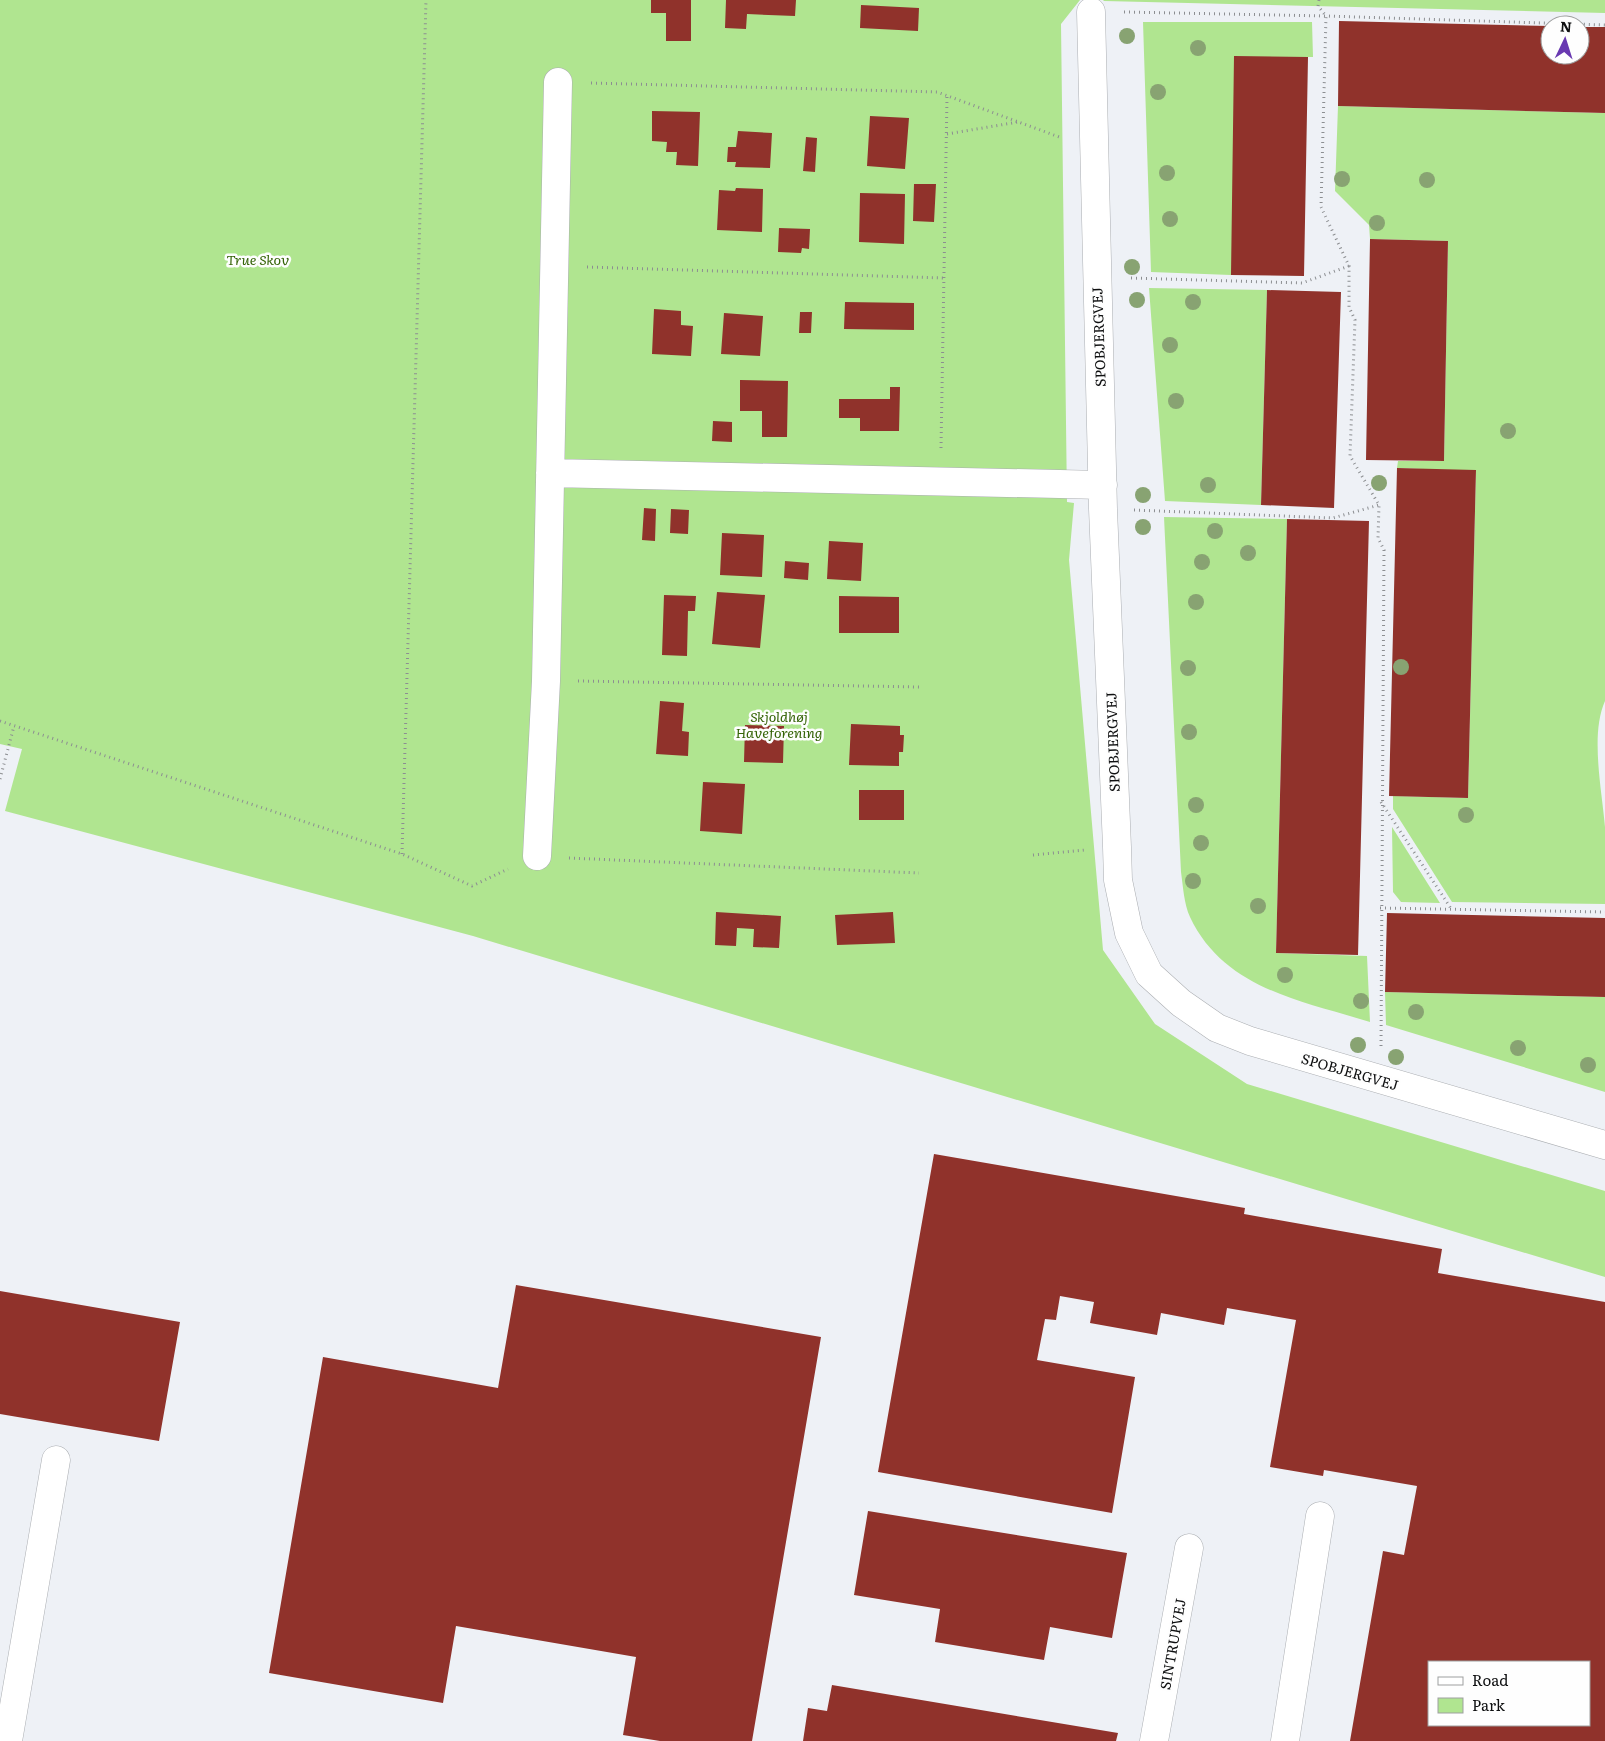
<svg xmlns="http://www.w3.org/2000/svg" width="1605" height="1741" viewBox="0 0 1605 1741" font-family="Literata,serif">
<rect width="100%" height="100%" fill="#eef1f6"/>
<path fill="#b0e590" d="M0 0H1080L1061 24 1067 502 1074 503 1069 560 1103 950 1155 1024 1247 1084 1605 1191V1277L473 936 5 811 22 749 0 744Z
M1103 0H1605V13L1104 1Z
M1143 22H1312L1313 57H1308L1231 275 1151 272Z
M1338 106 1605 113V701C1590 734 1602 791 1605 827 1605 852 1605 878 1605 904L1452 902 1393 809V796L1468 798 1476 471 1397 468 1398 461H1444L1448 241 1370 239 1369 225 1335 191Z
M1149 288 1267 290 1261 505 1165 501Z
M1164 517 1287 519 1276 953 1367 956 1370 1022C1302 1001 1224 989 1190 917 1184 904 1183 886 1181 872Z
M1392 827 1440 903 1401 902 1393 892Z
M1385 992 1605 997V1092L1386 1025Z"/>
<path fill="#90322b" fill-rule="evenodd" d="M651 0H691V41H666V13H651Z
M726 0H796L795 16 747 14 746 29 725 28Z
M861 5 919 8 918 31 860 28Z
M1339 21 1550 26V55H1580V27H1605V113L1338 106Z
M1234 56 1308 57 1304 276 1231 275Z
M652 111 700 112 698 166 676 165 677 152H666L667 142 652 141Z
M870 116 909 118 905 169 867 166Z
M738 131 772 133 770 168 735 167 736 162H727L728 147H736Z
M806 137 817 138 815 172 803 171Z
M914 184H936L934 222 913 221Z
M736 188 763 189 762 232 717 230 719 190 735 191Z
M860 193 905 194 904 244 859 242Z
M779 228 810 229 809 249 802 248 801 253 778 252Z
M1370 239 1448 241 1444 461 1366 460Z
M1267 290 1341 292 1334 508 1261 505Z
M845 302 914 303V330L844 329Z
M654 309 681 311V325L693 326 691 356 652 354Z
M800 312H812L811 333H799Z
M724 313 763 316 760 356 721 354Z
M740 380 788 381 787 437H762V411H740Z
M890 387H900L899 431H860V418H839V399H890Z
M713 421 732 422V442L712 441Z
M1397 468 1476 470 1468 798 1389 796Z
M644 508 656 509 655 541 642 540Z
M671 509 689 510 688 534 670 533Z
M1287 519 1369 521 1358 955 1276 953Z
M722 533 764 535 762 577 720 575Z
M829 541 863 543 861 581 827 579Z
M785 561 809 563 808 580 784 578Z
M717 592 765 595 760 648 712 644Z
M664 595 696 596 695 611H688L687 656 662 655Z
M839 596 899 597V633H839Z
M660 701 684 703 682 731 689 732 688 756 656 754Z
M851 724 900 726V735H904L903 752H899V766L849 765Z
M745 725 784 726 783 763 744 762Z
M703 782 745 784 742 834 700 831Z
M859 790H904V820H859Z
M716 912 781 916 779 948 753 947 754 929 737 928 736 946 715 945Z
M893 912 895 943 837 945 835 915Z
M1387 913 1605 918V997L1385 992Z
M934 1154 1245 1208 1244 1214 1442 1249 1438 1273 1605 1302V1741H1350L1383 1551 1404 1555 1417 1486 1324 1470 1323 1476 1270 1467 1296 1320 1227 1308 1224 1325 1161 1313 1157 1335 1090 1323 1094 1302 1060 1296 1056 1320 1045 1319 1037 1360 1135 1377 1112 1513 878 1472ZM1429 1662H1589V1725H1429Z
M516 1285 821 1337 752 1741H660L623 1735 636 1657 456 1626 443 1703 269 1673 323 1357 498 1388Z
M0 1291 180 1322 159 1441 0 1414Z
M868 1511 1127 1553 1112 1638 1050 1627 1044 1660 935 1642 940 1609 854 1595Z
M832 1685 1118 1733 1116 1741H803L808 1708 827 1711Z"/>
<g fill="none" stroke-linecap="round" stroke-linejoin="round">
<defs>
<path id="minor" d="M1091 12 1103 509 1117 847 1118 880 1129 933 1149 974 1181 1003 1217 1028 1250 1041 1605 1145
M550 473 1103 485
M537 856 546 681 558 82
M8 1741 56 1460
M1154 1741 1189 1548
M1285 1741 1320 1516"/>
</defs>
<use href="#minor" stroke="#abaeb2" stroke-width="29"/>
<path stroke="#8c8e91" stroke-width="3" stroke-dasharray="1 4" stroke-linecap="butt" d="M1319 0 1318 6 1326 16 1321 207 1349 266V307L1355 320 1350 456 1379 505 1378 538 1384 550 1381 1047
M1124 12 1326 16 1605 25
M591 83 937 92 1062 138
M947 134 1018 122
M587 267 944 278
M1131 278 1302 283 1349 266
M941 448 947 96
M1134 510 1333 518 1379 505
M578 681 920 687
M0 721 402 854 472 886 508 869
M0 779 14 726
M1381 802 1452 910
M402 854 426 0
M1033 855 1085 850
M569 858 919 873
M1380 908 1605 912"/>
<use href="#minor" stroke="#fff" stroke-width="28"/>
</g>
<g fill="#88a372">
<circle cx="1127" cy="36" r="8"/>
<circle cx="1198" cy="48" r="8"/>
<circle cx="1158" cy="92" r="8"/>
<circle cx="1167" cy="173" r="8"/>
<circle cx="1342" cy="179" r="8"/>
<circle cx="1427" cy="180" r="8"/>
<circle cx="1170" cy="219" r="8"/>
<circle cx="1377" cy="223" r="8"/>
<circle cx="1132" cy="267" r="8"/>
<circle cx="1137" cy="300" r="8"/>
<circle cx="1193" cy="302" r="8"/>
<circle cx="1170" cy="345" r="8"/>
<circle cx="1176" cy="401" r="8"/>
<circle cx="1508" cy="431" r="8"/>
<circle cx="1379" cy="483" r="8"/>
<circle cx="1208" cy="485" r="8"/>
<circle cx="1143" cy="495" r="8"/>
<circle cx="1143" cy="527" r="8"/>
<circle cx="1215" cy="531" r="8"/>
<circle cx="1248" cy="553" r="8"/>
<circle cx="1202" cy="562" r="8"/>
<circle cx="1196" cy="602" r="8"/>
<circle cx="1401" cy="667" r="8"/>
<circle cx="1188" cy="668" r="8"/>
<circle cx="1189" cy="732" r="8"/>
<circle cx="1196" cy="805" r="8"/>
<circle cx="1466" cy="815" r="8"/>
<circle cx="1201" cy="843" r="8"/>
<circle cx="1193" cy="881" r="8"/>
<circle cx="1258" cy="906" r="8"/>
<circle cx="1285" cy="975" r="8"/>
<circle cx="1361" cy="1001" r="8"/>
<circle cx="1416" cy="1012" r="8"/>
<circle cx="1358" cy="1045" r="8"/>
<circle cx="1518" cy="1048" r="8"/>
<circle cx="1396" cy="1057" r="8"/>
<circle cx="1588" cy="1065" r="8"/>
</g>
<g text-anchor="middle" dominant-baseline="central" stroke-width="5" stroke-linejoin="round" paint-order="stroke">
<g font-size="14" font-style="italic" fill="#346306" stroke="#fefefe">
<text x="258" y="259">True Skov</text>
<text x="779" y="716">Skjoldhøj<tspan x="779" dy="16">Haveforening</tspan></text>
</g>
<g font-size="14" fill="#0f1011" stroke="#fefefe">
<text transform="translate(1098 337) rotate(-92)">SPOBJERGVEJ</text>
<text transform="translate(1112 742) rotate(-92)">SPOBJERGVEJ</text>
<text transform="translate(1350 1071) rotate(16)">SPOBJERGVEJ</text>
<text transform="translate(1172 1644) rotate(-80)">SINTRUPVEJ</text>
</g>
</g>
<rect x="1428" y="1661" width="162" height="65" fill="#fefefe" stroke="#9e9f9f"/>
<rect x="1438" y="1677" width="25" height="8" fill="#ffffff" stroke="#9e9f9f"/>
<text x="1472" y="1686" font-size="15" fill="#0f1011">Road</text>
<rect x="1438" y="1698" width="25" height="15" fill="#b0e590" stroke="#9e9f9f"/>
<text x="1472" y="1711" font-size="15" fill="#0f1011">Park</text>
<g transform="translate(1565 40) rotate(4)"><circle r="24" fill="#fefefe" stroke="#9e9f9f"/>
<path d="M0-4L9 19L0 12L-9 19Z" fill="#6939b1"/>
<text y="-8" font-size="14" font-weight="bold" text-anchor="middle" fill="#0f1011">N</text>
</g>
</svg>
